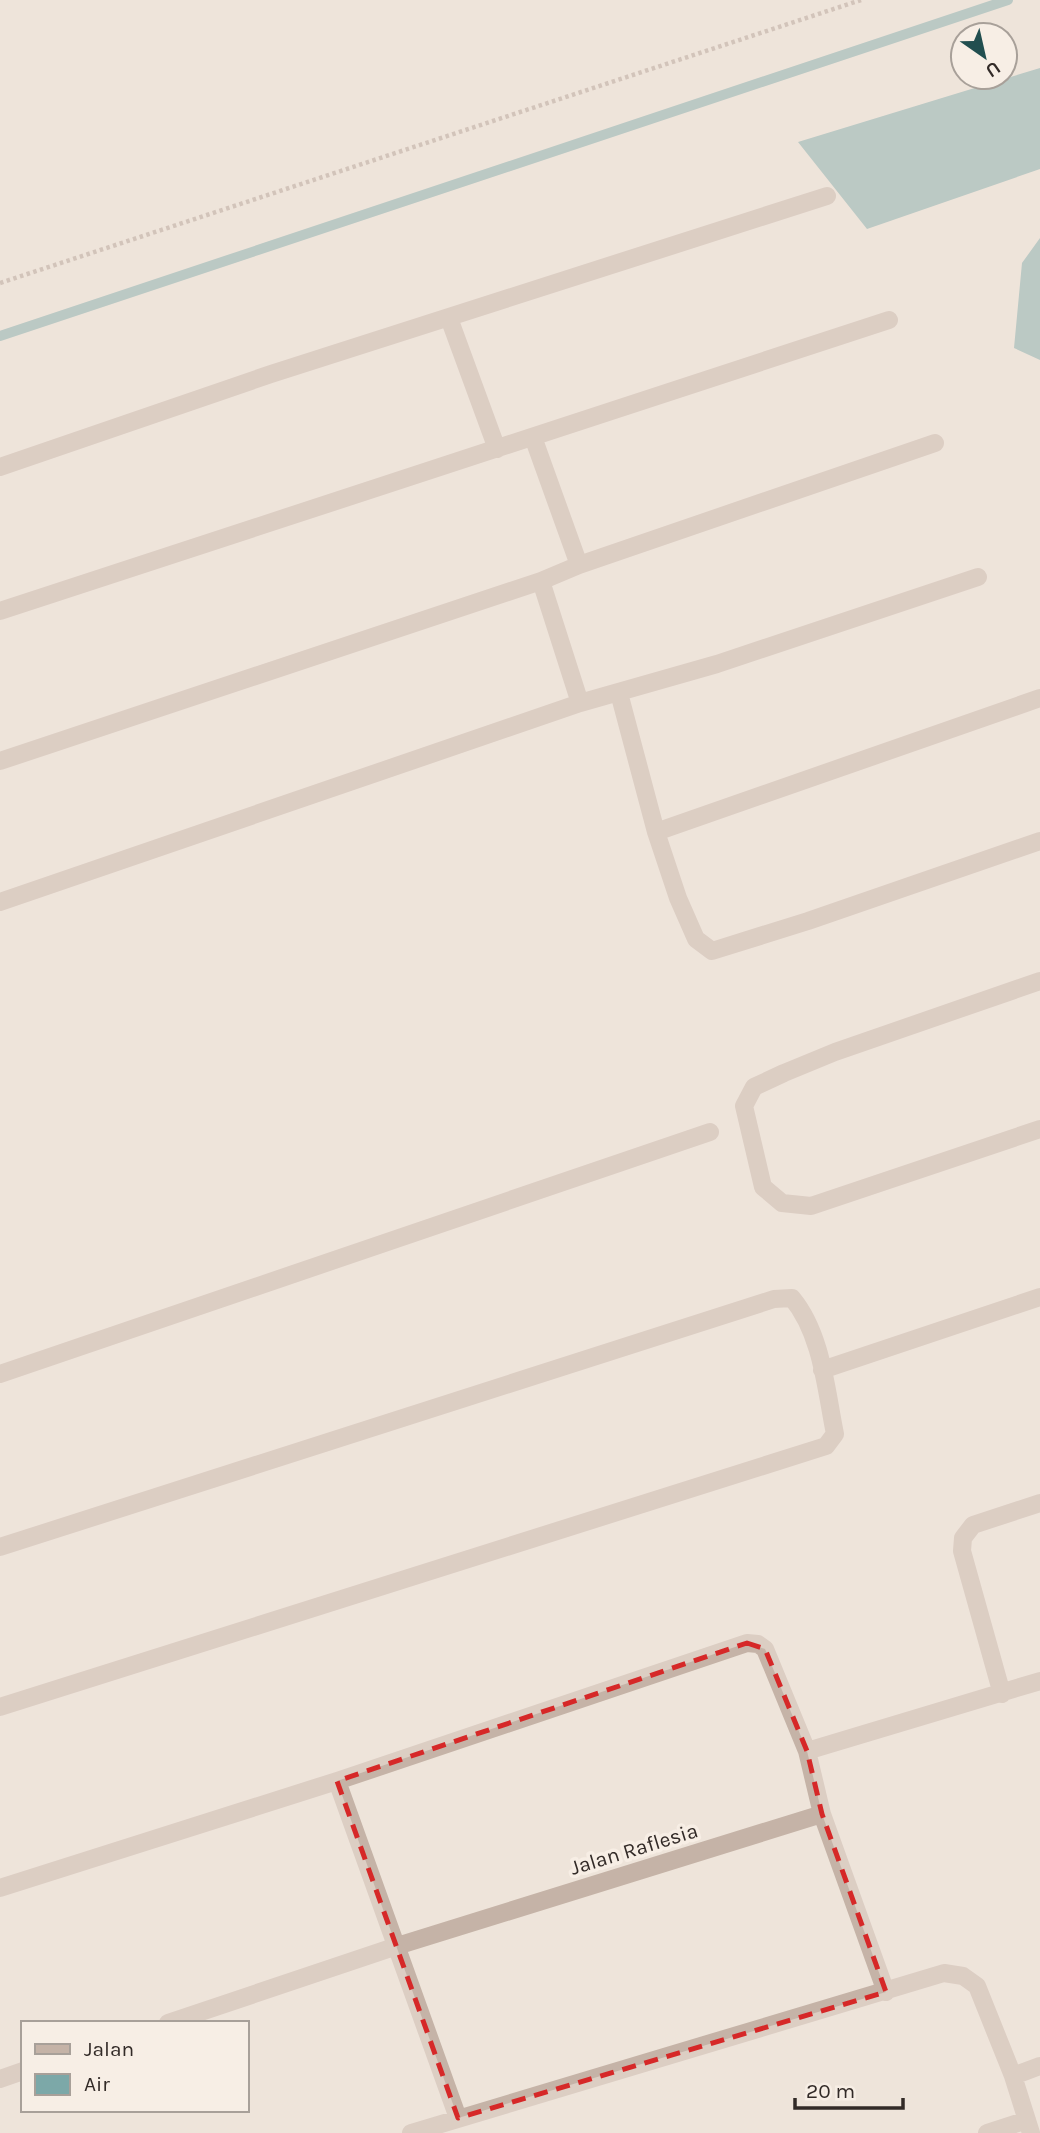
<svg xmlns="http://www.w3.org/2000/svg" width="1040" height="2133" viewBox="0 0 1040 2133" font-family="Karla,sans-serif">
<rect width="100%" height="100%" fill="#eee4da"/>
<path fill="#7ca8a8" d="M1040 68V169L867 229 798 142Z
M1040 238V360L1014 348 1022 263Z"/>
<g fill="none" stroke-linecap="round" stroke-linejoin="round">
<path stroke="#7ca8a8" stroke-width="10" d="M0 336 1008 0"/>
<path stroke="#b09d92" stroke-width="4.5" stroke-dasharray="3.5 3.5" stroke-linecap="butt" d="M0 283 861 0"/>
<path stroke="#c5b3a7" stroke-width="18" d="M449 318 497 449
M533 437 579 565
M0 467 271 374 827 196
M0 611 889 320
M619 693 656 832 678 898 696 939 712 951 808 921 1040 841
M580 703 717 664 978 577
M0 761 541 581 579 565 935 443
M656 832 1040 698
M0 902 580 703 541 581
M1040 981 835 1052 784 1073 754 1087 744 1106 763 1187 782 1203 811 1206 1040 1129
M822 1370 1040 1297
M0 1374 710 1132
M0 1547 774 1299 792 1298C822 1334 826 1390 835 1434L826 1446 0 1707
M1002 1694 962 1551 963 1538 973 1525 1040 1503
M807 1751 1040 1681
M337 1781 458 2118
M822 1814 886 1992
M0 1888 337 1781 747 1643 758 1644 765 1649 807 1751 822 1814 397 1946 168 2023
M1013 2076 1031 2133
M0 2079 23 2071
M411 2133 944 1973 963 1976 977 1986 1013 2076 1040 2066
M987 2133 1027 2120"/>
</g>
<path d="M0 0H1040V2133H0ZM747 1643 765 1649 807 1751 822 1814 886 1992 458 2118 337 1781Z" fill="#eee4da" fill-opacity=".55" fill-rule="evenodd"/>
<path fill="none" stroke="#d62828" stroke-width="5" stroke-dasharray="14 9" stroke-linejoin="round" d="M747 1643 765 1649 807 1751 822 1814 886 1992 458 2118 337 1781Z"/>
<g text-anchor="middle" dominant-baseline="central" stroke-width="7" stroke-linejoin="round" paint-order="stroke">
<g font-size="21" fill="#322a27" stroke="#f7eee5">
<text transform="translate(634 1849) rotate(-17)">Jalan Raflesia</text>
</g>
</g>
<rect x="21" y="2021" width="228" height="91" fill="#f7eee5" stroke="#a8a099" stroke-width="2"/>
<rect x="35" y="2044" width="35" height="10" fill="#c5b3a7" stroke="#a8a099" stroke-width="2"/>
<text x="84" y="2056" font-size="21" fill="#322a27">Jalan</text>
<rect x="35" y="2074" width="35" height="21" fill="#7ca8a8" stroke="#a8a099" stroke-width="2"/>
<text x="84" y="2091" font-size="21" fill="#322a27">Air</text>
<g transform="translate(984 56) rotate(146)"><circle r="33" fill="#f7eee5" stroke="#a8a099" stroke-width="2"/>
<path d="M0-5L12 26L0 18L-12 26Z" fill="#214e4f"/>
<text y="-10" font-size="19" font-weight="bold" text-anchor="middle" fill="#322a27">U</text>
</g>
<path d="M795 2098v10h108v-10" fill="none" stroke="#322a27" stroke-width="3.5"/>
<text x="806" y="2098" font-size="21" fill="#322a27" stroke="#f7eee5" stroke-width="5" paint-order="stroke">20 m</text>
</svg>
